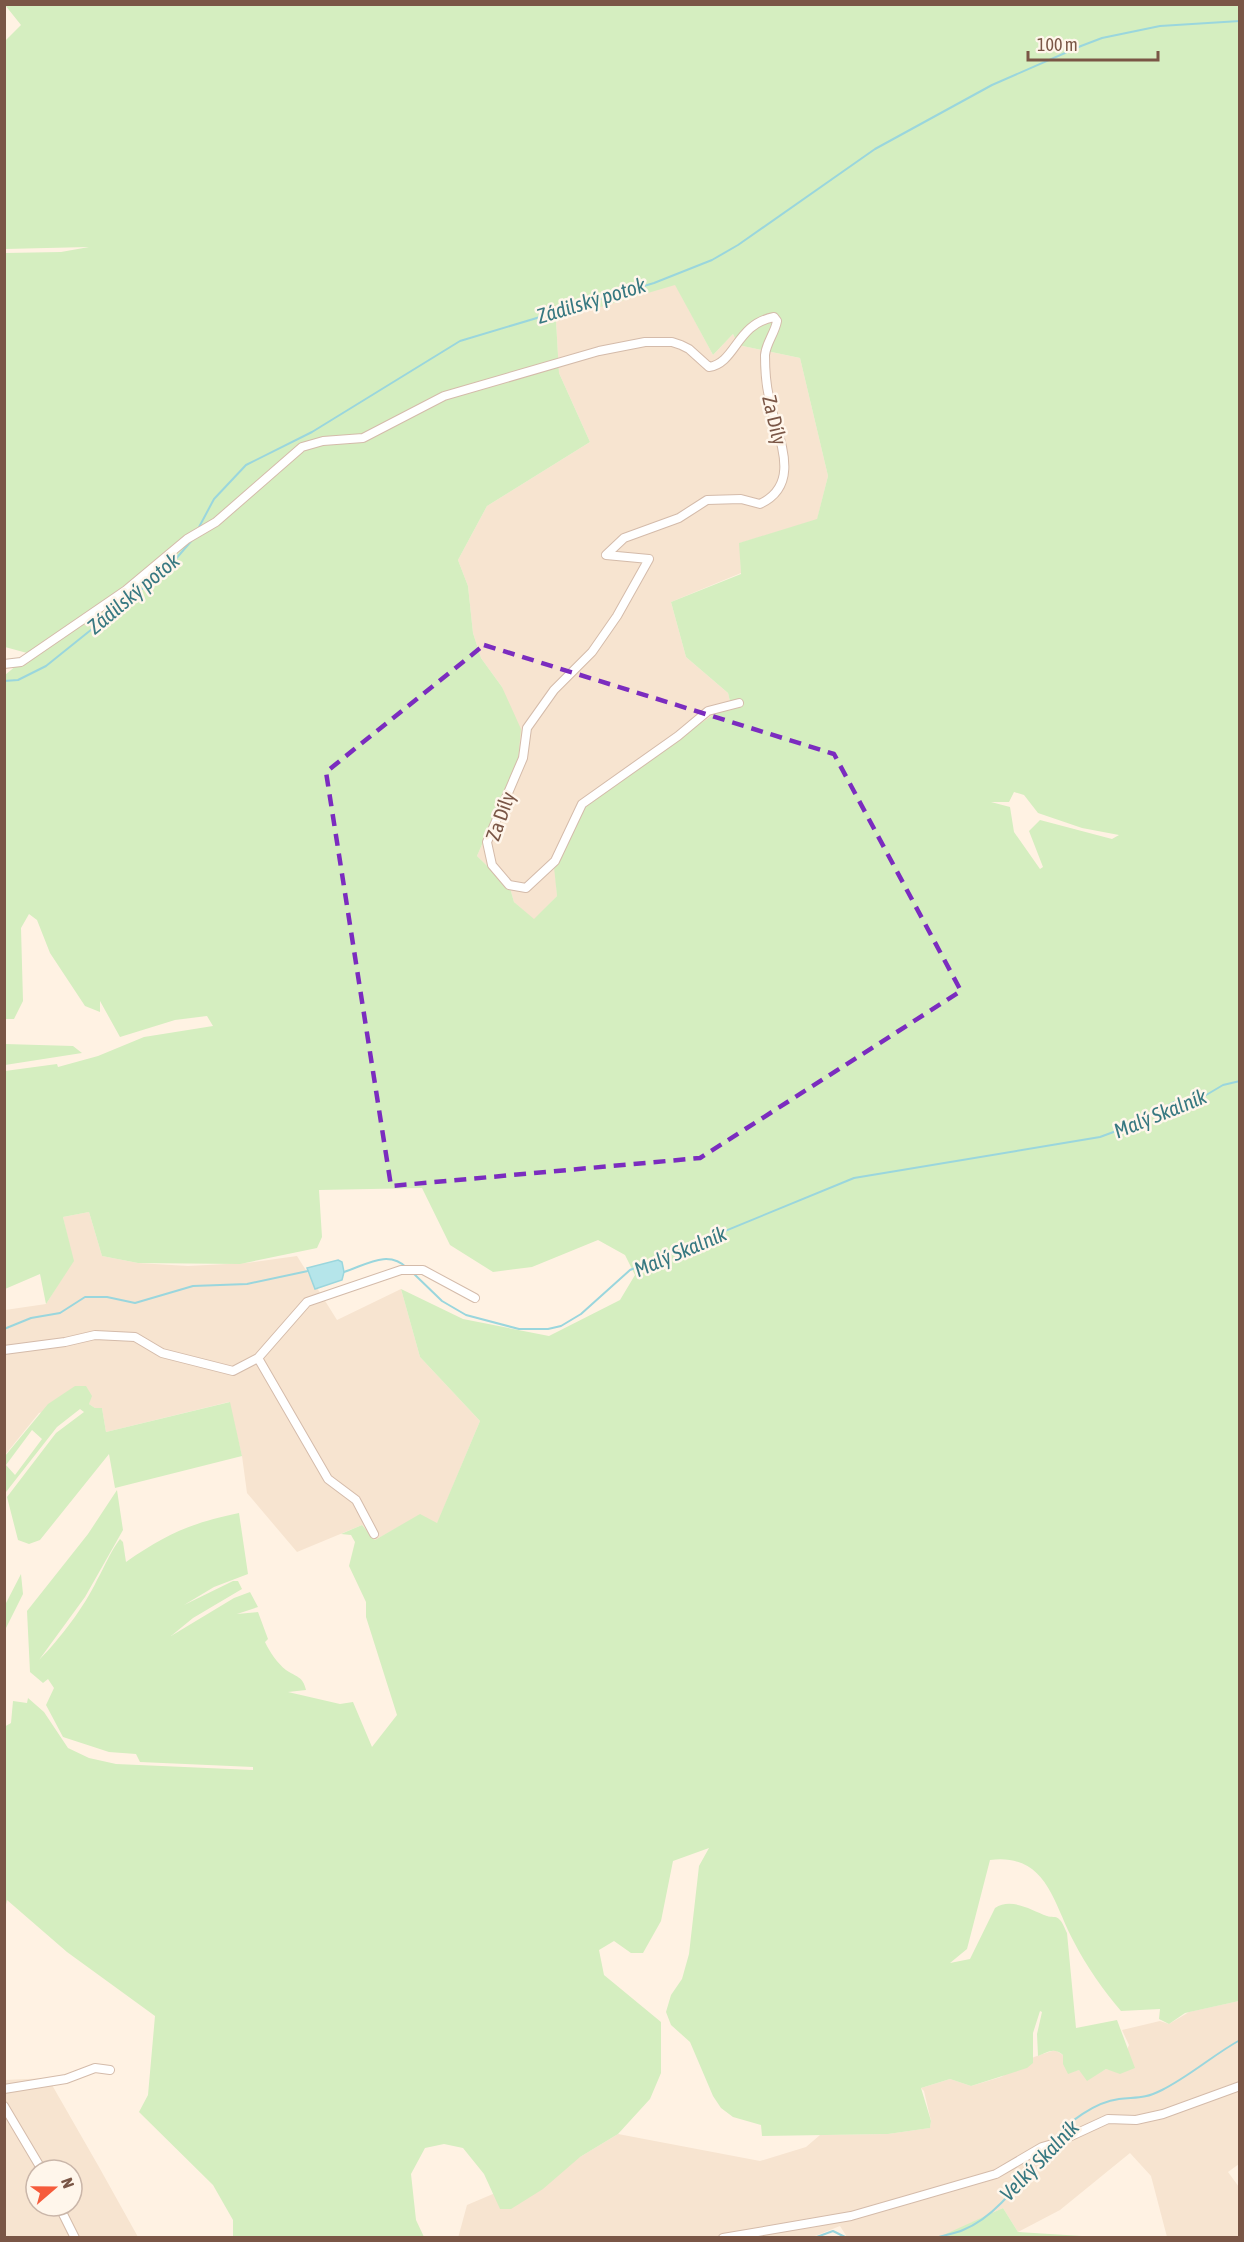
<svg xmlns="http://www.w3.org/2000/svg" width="1244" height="2242" viewBox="0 0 1244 2242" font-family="'Asap Condensed',sans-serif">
<rect width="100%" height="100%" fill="#fff2e3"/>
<path fill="#f7e4d0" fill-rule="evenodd" d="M675 284 713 355 733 334 738 345 800 358 828 476 817 520 740 543 741 573 671 602 686 657 728 693 732 710 719 711 707 721 555 867 557 896 534 920 514 902 510 888 477 856 518 761 502 687 481 658 473 633 468 586 458 560 487 506 590 442 559 373 556 320Z
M89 1212 102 1256 138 1263 188 1266 246 1263 297 1256 337 1320 401 1289 420 1357 480 1421 437 1524 420 1515 375 1540 362 1525 297 1552 247 1493 242 1456 229 1402 106 1432 102 1408H95L89 1404 90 1399 39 1413 5 1455V1310L46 1304 73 1261 63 1217Z
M1239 2001V2164L1228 2172 1239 2187V2237H1167L1151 2176 1130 2153 1060 2210 1018 2232 1003 2208 939 2238 847 2237 840 2226 810 2238H458L467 2205 580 2157 618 2134 760 2161 806 2147 820 2135 888 2134 930 2128 931 2121 924 2091 921 2088 950 2079 971 2086 1001 2077 1034 2057 1055 2050 1063 2055 1068 2073 1079 2070 1092 2077 1106 2069 1118 2072 1129 2045 1122 2030 1160 2021 1169 2024 1189 2012Z
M48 2078 99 2167 138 2237 5 2238V2080ZM36 2170H72V2206H36Z"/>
<path fill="#d5eec0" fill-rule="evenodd" d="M5 5H1239V2001L1185 2013 1169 2024 1159 2019 1160 2009 1121 2011C1104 1991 1086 1966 1074 1942 1053 1903 1047 1853 990 1860L967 1949 950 1963 970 1959 995 1908C1011 1897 1031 1910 1047 1916 1051 1918 1056 1915 1060 1920 1063 1923 1065 1929 1067 1933L1076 2028 1117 2020 1135 2068 1120 2074 1106 2069 1087 2081 1079 2070 1068 2074 1063 2064V2055C1054 2047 1048 2052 1038 2056L1037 2034 1042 2012 1040 2011 1033 2033V2063L1027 2068 971 2086 950 2079 921 2088 931 2121 930 2128 888 2134 762 2136 761 2125 733 2117 721 2108 713 2096 690 2042 671 2025 666 2012 671 1995 682 1979 689 1954 699 1866 709 1848 673 1861 661 1921 643 1953H631L614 1941 599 1950 604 1975 661 2022V2073L650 2099 618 2134 580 2157 543 2189 511 2209H500L484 2174 463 2148 444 2144 425 2148 411 2174 416 2220 424 2237H233V2220L213 2185 139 2112 148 2095 155 2016 67 1952 7 1900 5 1909 4 1727 11 1723 13 1701 27 1703 28 1698 44 1712 68 1748 89 1758 116 1764 253 1770V1767L140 1762 136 1754 109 1752 63 1737 46 1705 54 1688 48 1679 43 1683 30 1672 27 1611 88 1534 117 1490 123 1530 85 1597 39 1660C59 1640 85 1606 97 1580 105 1566 110 1552 120 1539L123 1542 126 1562C166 1534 191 1523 239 1513L248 1574 214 1587 184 1605 233 1581H238L242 1589 193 1618 171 1636 234 1598 250 1592 258 1607 237 1614 258 1612 268 1639 265 1642C269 1651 278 1664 286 1670 296 1677 303 1676 306 1690L288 1692 340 1704 353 1702 372 1747 397 1715 366 1617V1602L349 1566 355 1542 351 1535 341 1534 362 1525 375 1540 420 1514 437 1523 480 1421 420 1357 401 1289 463 1319 549 1336 620 1300 635 1275 625 1255 598 1240 532 1267 493 1272 450 1245 422 1188 319 1190 322 1237 317 1248 240 1264 138 1263 102 1256 89 1212 63 1217 74 1261 46 1304 40 1274 5 1289V1071L57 1064 58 1067 98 1056 144 1037 213 1026 207 1016 175 1020 120 1037 100 1001V1012L85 1006 50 953 37 920 29 914 21 928 23 1001 14 1019H5V675L35 650 27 653 5 647V253L61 252 89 247 5 249V41L21 25ZM675 285 713 355 733 334 738 345 800 358 828 476 817 519 739 543 741 574 671 602 686 657 728 693 732 710 719 711 685 734 584 808 554 867 557 896 534 919 514 902 510 888 477 856 518 761 521 729 502 687 481 658 473 633 468 586 458 560 487 506 590 442 559 373 556 320ZM1014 792 1024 795 1038 813 1082 828 1119 835 1112 839 1040 820 1029 831 1043 867 1040 869 1014 832 1010 807 991 802H1009Z
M5 1044 73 1046 82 1053 5 1065Z
M75 1386H86L92 1396 89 1404 95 1408H102L106 1432 230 1402 242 1456 115 1488 109 1454 40 1540 29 1544 18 1540 7 1497 56 1433 84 1412 80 1409 57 1427 6 1492 5 1456 48 1404ZM32 1430 42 1439 15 1475 6 1465Z
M21 1574 23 1594 5 1630V1605Z
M1003 2208 1018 2232 1098 2237H939Z"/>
<path fill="#b5e5ea" stroke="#9ad6dd" stroke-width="1.5" d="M338 1260 342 1262 344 1272 342 1280 315 1289 307 1268Z"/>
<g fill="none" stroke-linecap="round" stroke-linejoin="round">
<path stroke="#9ad6dd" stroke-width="2" d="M198 529 214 499 246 465 312 432 460 341 654 283 712 260 738 245 875 149 992 85 1081 46 1102 38 1160 26 1240 21
M4 681 18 680 46 666 168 568 193 539
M344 1272C366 1265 388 1249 407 1268
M412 1272 442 1301 466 1315 519 1329H548L561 1326 581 1314 630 1270 854 1178 1100 1137 1135 1124 1174 1102 1196 1101 1223 1085 1240 1081
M4 1329 31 1318 60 1313 85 1297H107L135 1303 193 1286 247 1284 308 1271
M1053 2140C1068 2122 1095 2102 1119 2099 1138 2097 1144 2099 1162 2090 1190 2076 1213 2055 1240 2040
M814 2238 833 2231 847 2238
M936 2238C944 2235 954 2234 963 2230 998 2216 1023 2177 1046 2149"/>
<defs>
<path id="street" d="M4 664 21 662 126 590 187 539 216 522 302 447 323 441 363 438 444 396 599 351 645 342H672L681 345 689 349 709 367C736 363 736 324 774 317L777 321C775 333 766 343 765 355 765 368 766 384 769 397 775 433 805 483 760 504L741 499 707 500 679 518 624 538 606 555 649 559 617 616 592 652 554 690 527 728 523 758 487 842 492 865 509 885 526 888 555 861 582 804 678 736 708 711 739 703
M4 1350 65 1342 95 1335 135 1337 162 1353 233 1371 258 1358 307 1302 401 1270H423L475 1298
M258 1358 328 1479 356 1500 374 1534
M4 2089 66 2079 95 2068 110 2070
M4 2106 42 2170
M59 2206 75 2238
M723 2238 851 2216 910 2199 996 2174 1042 2147 1056 2143 1108 2119 1136 2120 1163 2114 1240 2086"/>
</defs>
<use href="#street" stroke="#d4bbaa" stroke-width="10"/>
<use href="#street" stroke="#fff" stroke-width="8"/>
</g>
<path fill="none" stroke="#7b2cbf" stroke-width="4.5" stroke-dasharray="12 8" stroke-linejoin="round" d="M484 645 834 754 961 991 700 1158 391 1186 326 772Z"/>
<g text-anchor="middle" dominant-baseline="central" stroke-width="5" stroke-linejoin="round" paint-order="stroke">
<g font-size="20" fill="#7a5646" stroke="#fff6eb">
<text transform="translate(775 420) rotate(77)">Za Díly</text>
<text transform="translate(500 816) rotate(-70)">Za Díly</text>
</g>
<g font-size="21" font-style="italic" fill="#377881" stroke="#fff6eb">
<text transform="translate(591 300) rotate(-17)">Zádilský potok</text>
<text transform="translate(133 593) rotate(-40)">Zádilský potok</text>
<text transform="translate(1160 1113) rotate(-22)">Malý Skalník</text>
<text transform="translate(680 1251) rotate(-23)">Malý Skalník</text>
<text transform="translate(1039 2160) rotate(-46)">Velký Skalník</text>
</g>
</g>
<rect width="1244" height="2242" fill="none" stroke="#7a5646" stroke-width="12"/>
<g transform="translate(54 2188) rotate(70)"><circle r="28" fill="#fff6eb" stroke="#cab6a9" stroke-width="1.5"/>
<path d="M0-4.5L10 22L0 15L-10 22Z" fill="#f65b3b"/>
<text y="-9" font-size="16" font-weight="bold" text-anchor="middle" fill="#7a5646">N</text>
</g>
<path d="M1028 51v9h130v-9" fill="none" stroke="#7a5646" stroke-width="3"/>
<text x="1037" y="51" font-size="18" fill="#7a5646" stroke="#fff6eb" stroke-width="4.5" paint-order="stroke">100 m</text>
</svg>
